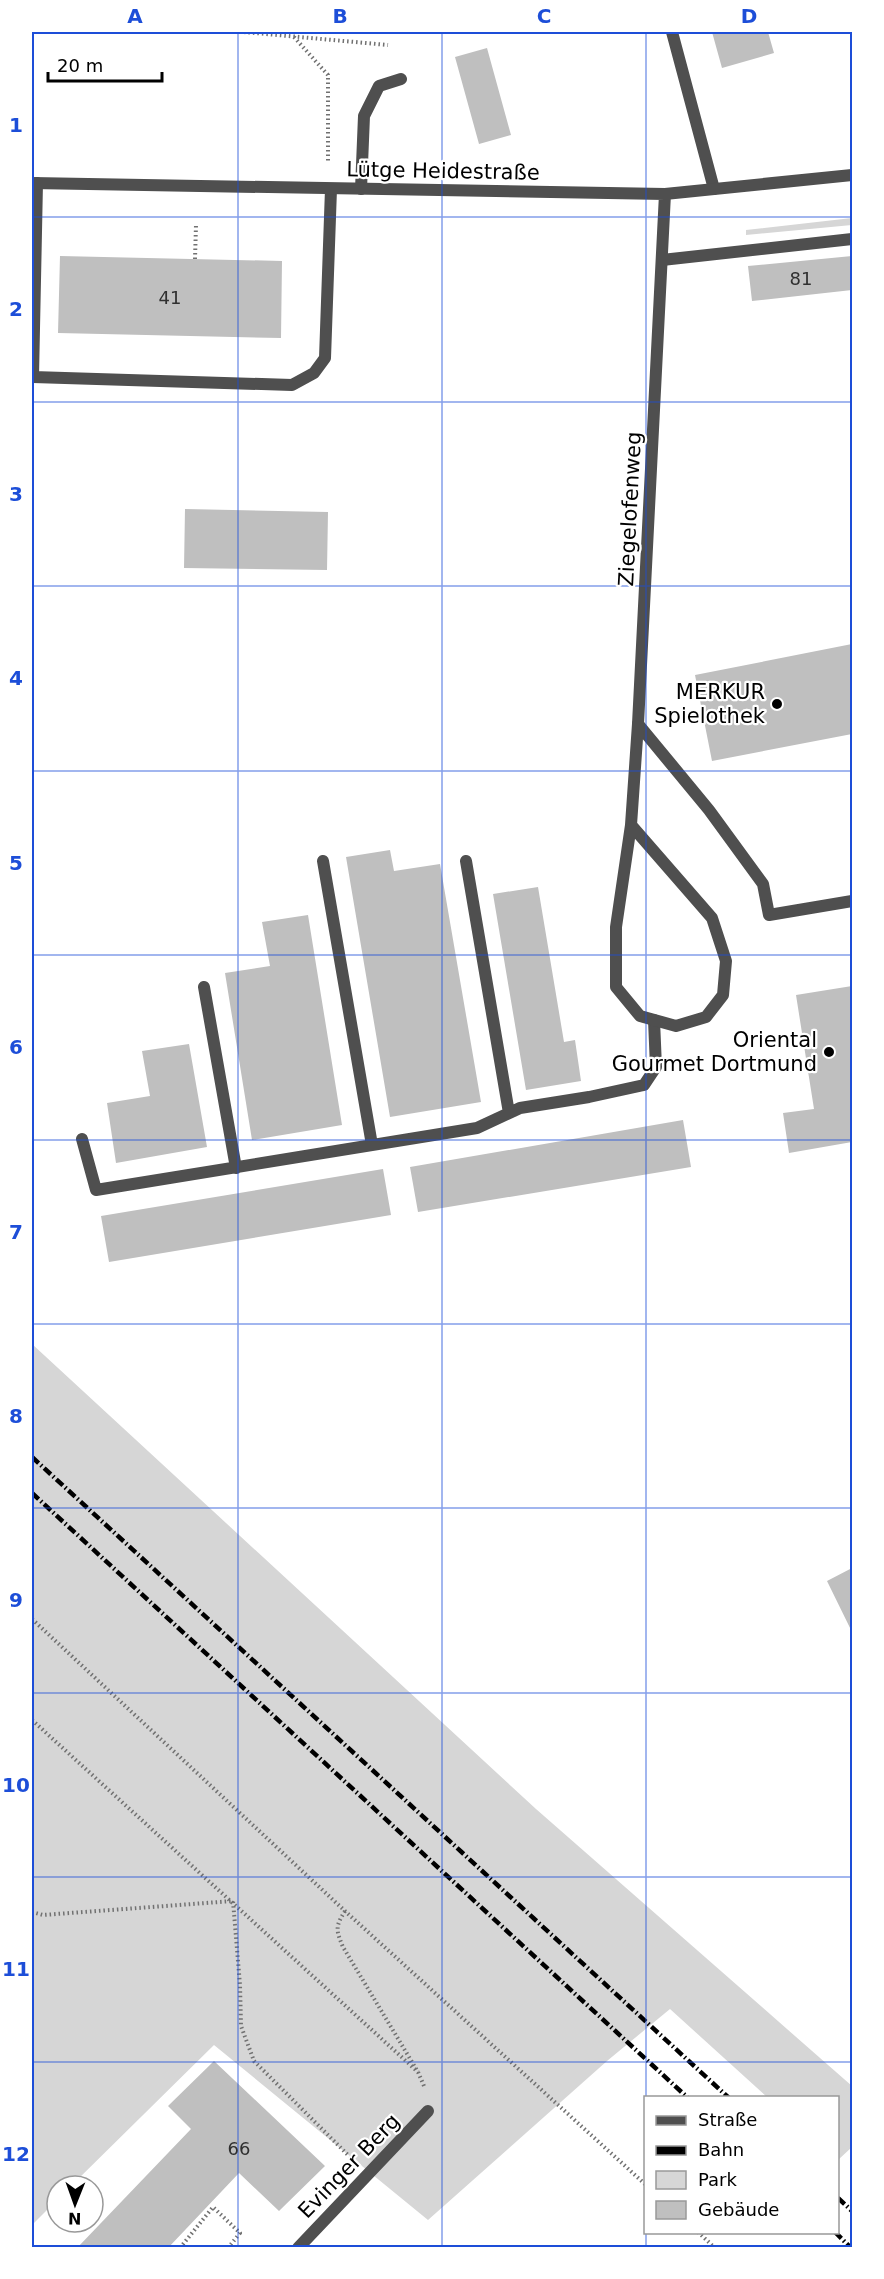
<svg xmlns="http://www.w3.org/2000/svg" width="884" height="2279" viewBox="0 0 884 2279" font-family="'DejaVu Sans',sans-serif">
<rect width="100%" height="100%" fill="#fff"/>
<path fill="#d6d6d6" d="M852 218V225L746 235V230Z
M32 1344 536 1809 852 2086V2147L838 2160V2098L767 2097 670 2009 607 2061 428 2220 214 2045 71 2186H57V2200L32 2225Z"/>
<path fill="#bfbfbf" d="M712 32H768L774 53 722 68Z
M487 48 511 135 479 144 455 57Z
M60 256 282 261 281 338 58 333Z
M852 256V290L752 301 748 266Z
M185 509 328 512 327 570 184 568Z
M852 644V734L712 761 695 675Z
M390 850 394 871 440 864 481 1102 390 1117 346 857Z
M538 887 564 1042 575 1040 581 1081 526 1090 493 894Z
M308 915 342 1125 252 1140 225 973 270 966 262 922Z
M852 986V1142L789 1153 783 1113 814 1109 796 995Z
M189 1044 207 1147 116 1163 107 1103 150 1096 142 1051Z
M683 1120 691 1167 418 1212 410 1167Z
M383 1169 391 1215 109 1262 101 1216Z
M852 1568V1632L827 1581Z
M214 2061 325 2166 279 2211 239 2173 168 2248H77L191 2129 168 2106Z"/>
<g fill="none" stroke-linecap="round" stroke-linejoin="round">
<path stroke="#717171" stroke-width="4" stroke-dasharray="1.5 3" stroke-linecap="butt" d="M244 32 388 45
M294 37 328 75V162
M195 259 196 225
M32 1619 345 1911 646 2185
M32 1720 418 2072
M345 1911C335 1927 336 1930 343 1947L418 2072 424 2086
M32 1912 43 1915 233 1901 240 1985 241 2026 254 2061 350 2157
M698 2232 715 2248
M180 2248 213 2207 240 2233 228 2248"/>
<path stroke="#4f4f4f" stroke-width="12" d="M672 32 714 189
M37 183 33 377 292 385 314 373 325 358 331 189
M361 189 364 116 379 86 401 79
M662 260 852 239
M638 724 709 810 763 884 769 915 852 901
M323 861 372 1145
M466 861 509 1113
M204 987 236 1168
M82 1139 96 1190 477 1128 520 1108 589 1097 644 1085 656 1067 654 1020"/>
<path stroke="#4f4f4f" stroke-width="12" d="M32 183 665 194 852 175
M631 825 712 918 726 961 723 995 706 1017 676 1026 640 1016 616 987V927L631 825 638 724 665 194
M298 2248 428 2111"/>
<path stroke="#000" stroke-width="4.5" stroke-dasharray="9 3 1.5 3" stroke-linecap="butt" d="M32 1457 729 2098
M32 1493 688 2098
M838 2198 852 2211
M835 2232 851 2248"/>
</g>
<path fill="none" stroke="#1d4ed8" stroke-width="1.5" stroke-opacity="0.55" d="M238 32V2248M442 32V2248M646 32V2098M32 217H852M32 402H852M32 586H852M32 771H852M32 955H852M32 1140H852M32 1324H852M32 1508H852M32 1693H852M32 1877H852M32 2062H852M646 2232V2248"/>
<g fill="#000" stroke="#fff" stroke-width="2">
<circle cx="777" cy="704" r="6"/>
<circle cx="829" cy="1052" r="6"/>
</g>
<g text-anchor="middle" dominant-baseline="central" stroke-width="4.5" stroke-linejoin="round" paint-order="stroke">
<g font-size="18" fill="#303030">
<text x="801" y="278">81</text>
<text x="170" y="297">41</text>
<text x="239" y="2148">66</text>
</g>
<g font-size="21" fill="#000" stroke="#fff">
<text transform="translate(443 171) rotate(1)">Lütge Heidestraße</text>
<text transform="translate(630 509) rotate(-87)">Ziegelofenweg</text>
<text transform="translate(349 2166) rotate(-46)">Evinger Berg</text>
</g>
<g font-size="21" fill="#000" stroke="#fff" text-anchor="end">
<text x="765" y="692">MERKUR<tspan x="765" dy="24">Spielothek</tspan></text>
<text x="817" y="1040">Oriental<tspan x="817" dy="24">Gourmet Dortmund</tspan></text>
</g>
</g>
<rect width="884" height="2279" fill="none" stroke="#ffffff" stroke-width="66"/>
<rect x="644" y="2096" width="195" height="138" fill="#ffffff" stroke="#999999" stroke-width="1.5"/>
<rect x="656" y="2116" width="30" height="9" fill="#4f4f4f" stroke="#999999" stroke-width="1.5"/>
<text x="698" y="2126" font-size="18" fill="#000000">Straße</text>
<rect x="656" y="2146" width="30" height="9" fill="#000000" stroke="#999999" stroke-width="1.5"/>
<text x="698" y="2156" font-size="18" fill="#000000">Bahn</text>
<rect x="656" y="2171" width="30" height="18" fill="#d6d6d6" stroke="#999999" stroke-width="1.5"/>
<text x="698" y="2186" font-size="18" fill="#000000">Park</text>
<rect x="656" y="2201" width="30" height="18" fill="#bfbfbf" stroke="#999999" stroke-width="1.5"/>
<text x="698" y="2216" font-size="18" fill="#000000">Gebäude</text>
<g transform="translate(75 2204) rotate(181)"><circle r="28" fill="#ffffff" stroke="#999999" stroke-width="1.5"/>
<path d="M0-4.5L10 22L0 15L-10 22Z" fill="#000000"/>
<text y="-9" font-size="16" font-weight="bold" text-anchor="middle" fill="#000000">N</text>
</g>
<path d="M48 72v9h114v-9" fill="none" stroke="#000000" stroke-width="3"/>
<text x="57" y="72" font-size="18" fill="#000000" stroke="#ffffff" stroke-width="4.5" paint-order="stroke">20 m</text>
<rect x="33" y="33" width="818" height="2213" fill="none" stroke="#1d4ed8" stroke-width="2"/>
<g font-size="20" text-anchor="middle" font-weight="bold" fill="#1d4ed8">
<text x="135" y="23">A</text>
<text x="340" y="23">B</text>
<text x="544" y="23">C</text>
<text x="749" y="23">D</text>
<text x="16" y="132">1</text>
<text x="16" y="316">2</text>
<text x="16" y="501">3</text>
<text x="16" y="685">4</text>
<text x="16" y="870">5</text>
<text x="16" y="1054">6</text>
<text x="16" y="1239">7</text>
<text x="16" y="1423">8</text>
<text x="16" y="1607">9</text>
<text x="16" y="1792">10</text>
<text x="16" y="1976">11</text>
<text x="16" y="2161">12</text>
</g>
</svg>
